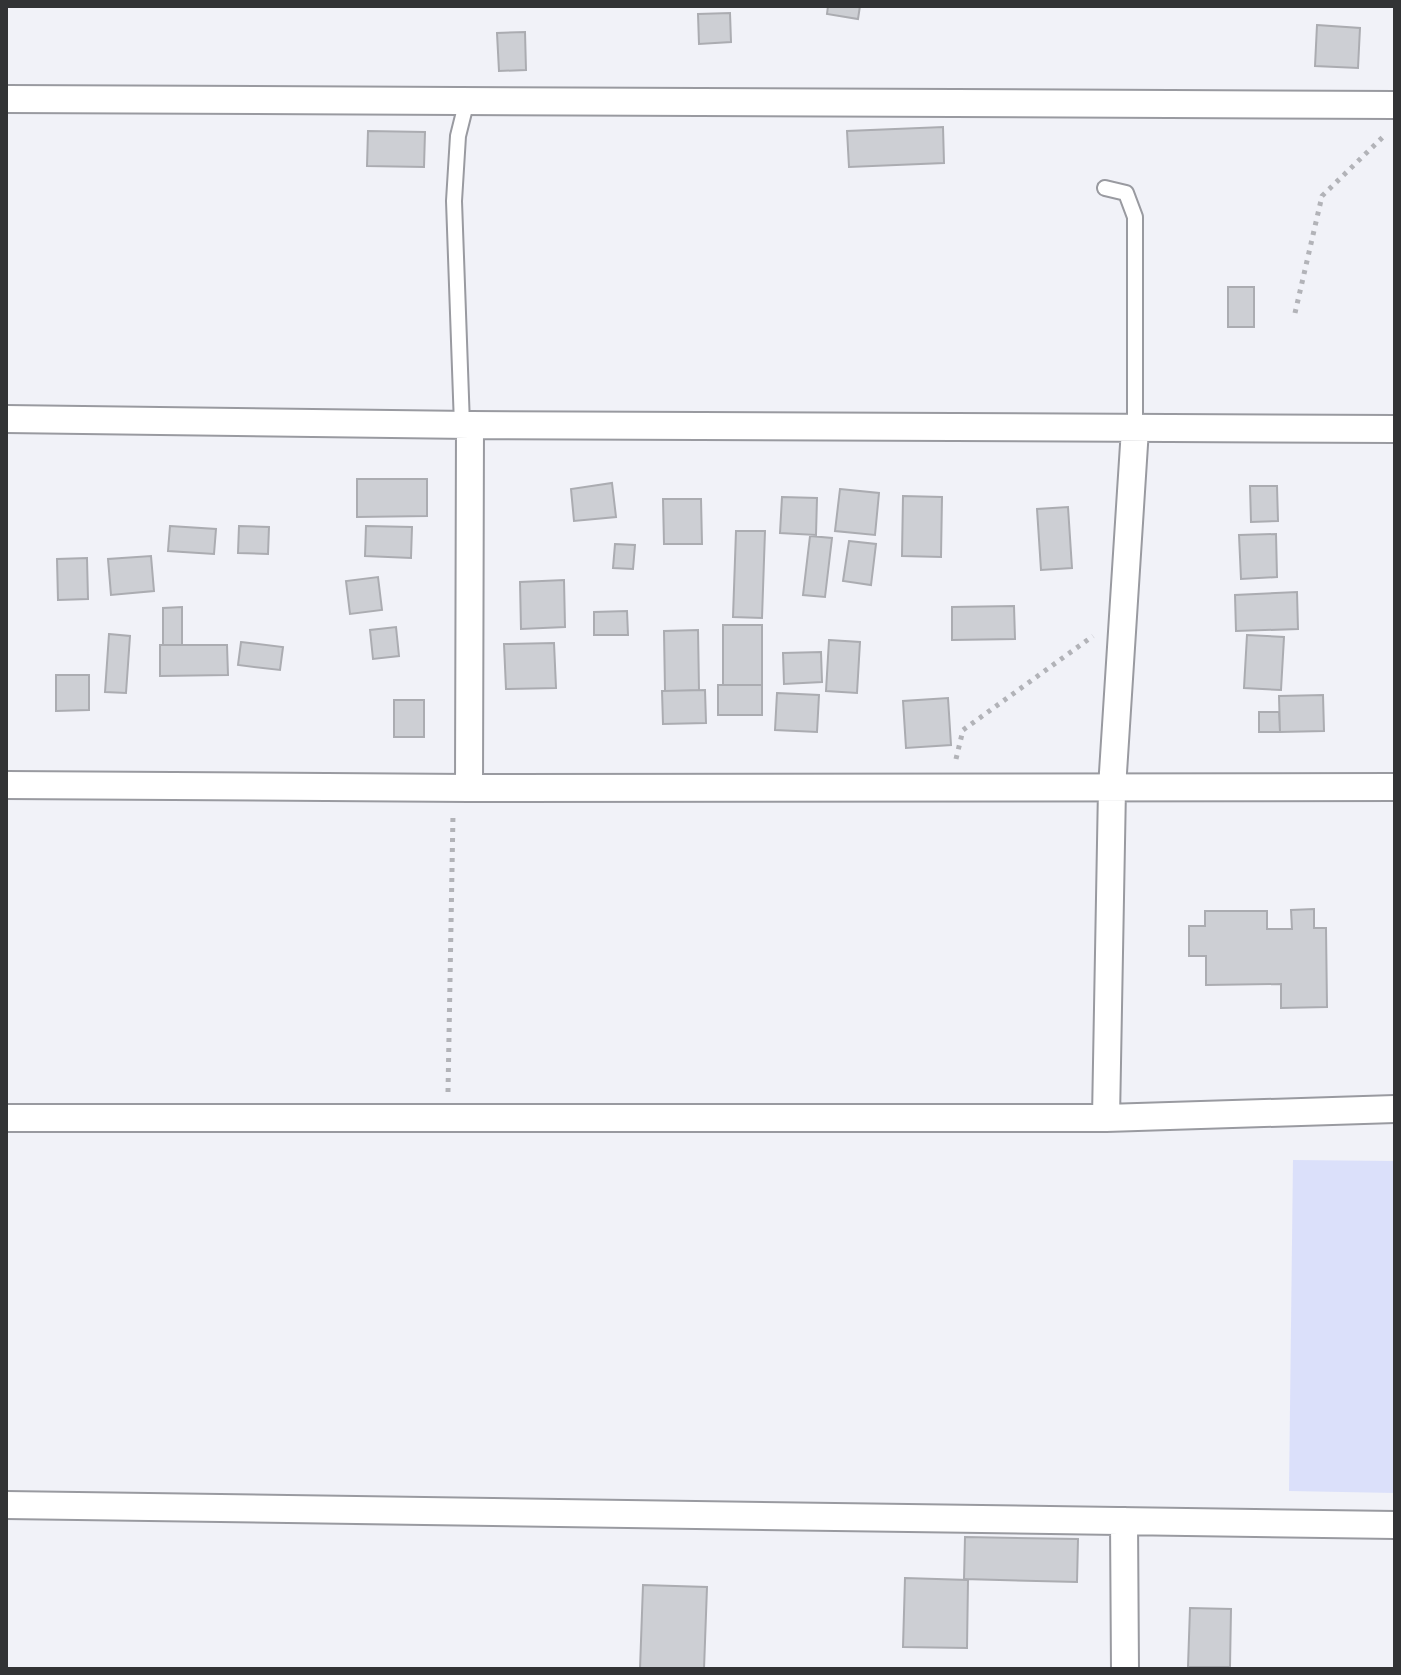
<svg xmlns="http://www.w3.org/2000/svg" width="1401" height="1675" viewBox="0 0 1401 1675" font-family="Spectral,serif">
<rect width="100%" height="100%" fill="#f1f2f8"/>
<path fill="#dbe0fa" d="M1293 1160 1395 1161V1493L1289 1491Z"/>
<path fill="#cdcfd4" stroke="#abacb1" stroke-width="2" d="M828 6H860L858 19 827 14Z
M730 13 731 42 699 44 698 14Z
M1317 25 1360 28 1358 68 1315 66Z
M525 32 526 70 499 71 497 33Z
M943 127 944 163 849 167 847 131Z
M368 131 425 132 424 167 367 166Z
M1228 287H1254V327H1228Z
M357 479H427V516L357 517Z
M612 483 616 517 574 521 571 489Z
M1250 486H1277L1278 521 1251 522Z
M840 489 879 493 875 535 835 531Z
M903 496 942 497 941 557 902 556Z
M782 497 817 498 816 535 780 533Z
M663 499H701L702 544H664Z
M1068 507 1072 568 1041 570 1037 509Z
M170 526 216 529 214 554 168 551Z
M239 526 269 527 268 554 238 553Z
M366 526 412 527 411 558 365 556Z
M736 531H765L762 618 733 617Z
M1276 534 1277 577 1241 579 1239 535Z
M810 536 832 538 825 597 803 595Z
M849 541 876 544 871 585 843 581Z
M615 544 635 545 633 569 613 568Z
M151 556 154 591 111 595 108 559Z
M87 558 88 599 58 600 57 559Z
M378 577 382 610 350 614 346 581Z
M564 580 565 627 521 629 520 582Z
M1297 592 1298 629 1236 631 1235 595Z
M1014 606 1015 639 952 640V607Z
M182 607V645H163V608Z
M627 611 628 635H594V612Z
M723 625H762V685H723Z
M396 627 399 656 373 659 370 630Z
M698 630 699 690 665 691 664 631Z
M109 634 130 636 126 693 105 692Z
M1247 635 1284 637 1281 690 1244 688Z
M829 640 860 642 857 693 826 691Z
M241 642 283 647 280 670 238 665Z
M554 643 556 688 506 689 504 644Z
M160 645H227L228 675 160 676Z
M821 652 822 682 784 684 783 653Z
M56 675H89V710L56 711Z
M718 685H762V715H718Z
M705 690 706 723 663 724 662 691Z
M777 693 819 695 817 732 775 730Z
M1323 695 1324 731 1280 732 1279 696Z
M948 698 951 745 906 748 903 701Z
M394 700H424V737H394Z
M1259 712H1279L1280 732H1259Z
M1314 909V928H1326L1327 1007 1281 1008V984L1206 985V956H1189V926H1205V911H1267V929H1292L1291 910Z
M965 1537 1078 1539 1077 1582 964 1579Z
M905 1578 968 1580 967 1648 903 1647Z
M643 1585 707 1587 704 1669H640Z
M1190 1608 1231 1609 1230 1667H1188Z"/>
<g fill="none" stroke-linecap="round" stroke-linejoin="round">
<defs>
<path id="lane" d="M1105 188 1126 193 1135 217V429
M462 425 454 201 458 136 467 100"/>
<path id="street" d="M6 99 1395 105
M6 419 470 425 1395 429
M6 785 469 788 1395 787
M469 788 470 425
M6 1118H1106L1395 1109
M1106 1118 1112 788 1135 429
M6 1505 1395 1525
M1124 1521 1125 1669"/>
</defs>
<use href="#lane" stroke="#999aa0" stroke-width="18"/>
<use href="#street" stroke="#999aa0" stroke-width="30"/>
<path stroke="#b2b3b8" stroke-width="5" stroke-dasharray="4 6" stroke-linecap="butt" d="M1295 313 1322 196 1386 134
M956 759 963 730 1093 636
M448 1092 453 814"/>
<use href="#lane" stroke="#fff" stroke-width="14"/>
<use href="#street" stroke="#fff" stroke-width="26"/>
</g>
<rect width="1401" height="1675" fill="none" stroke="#323335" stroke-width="16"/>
</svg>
